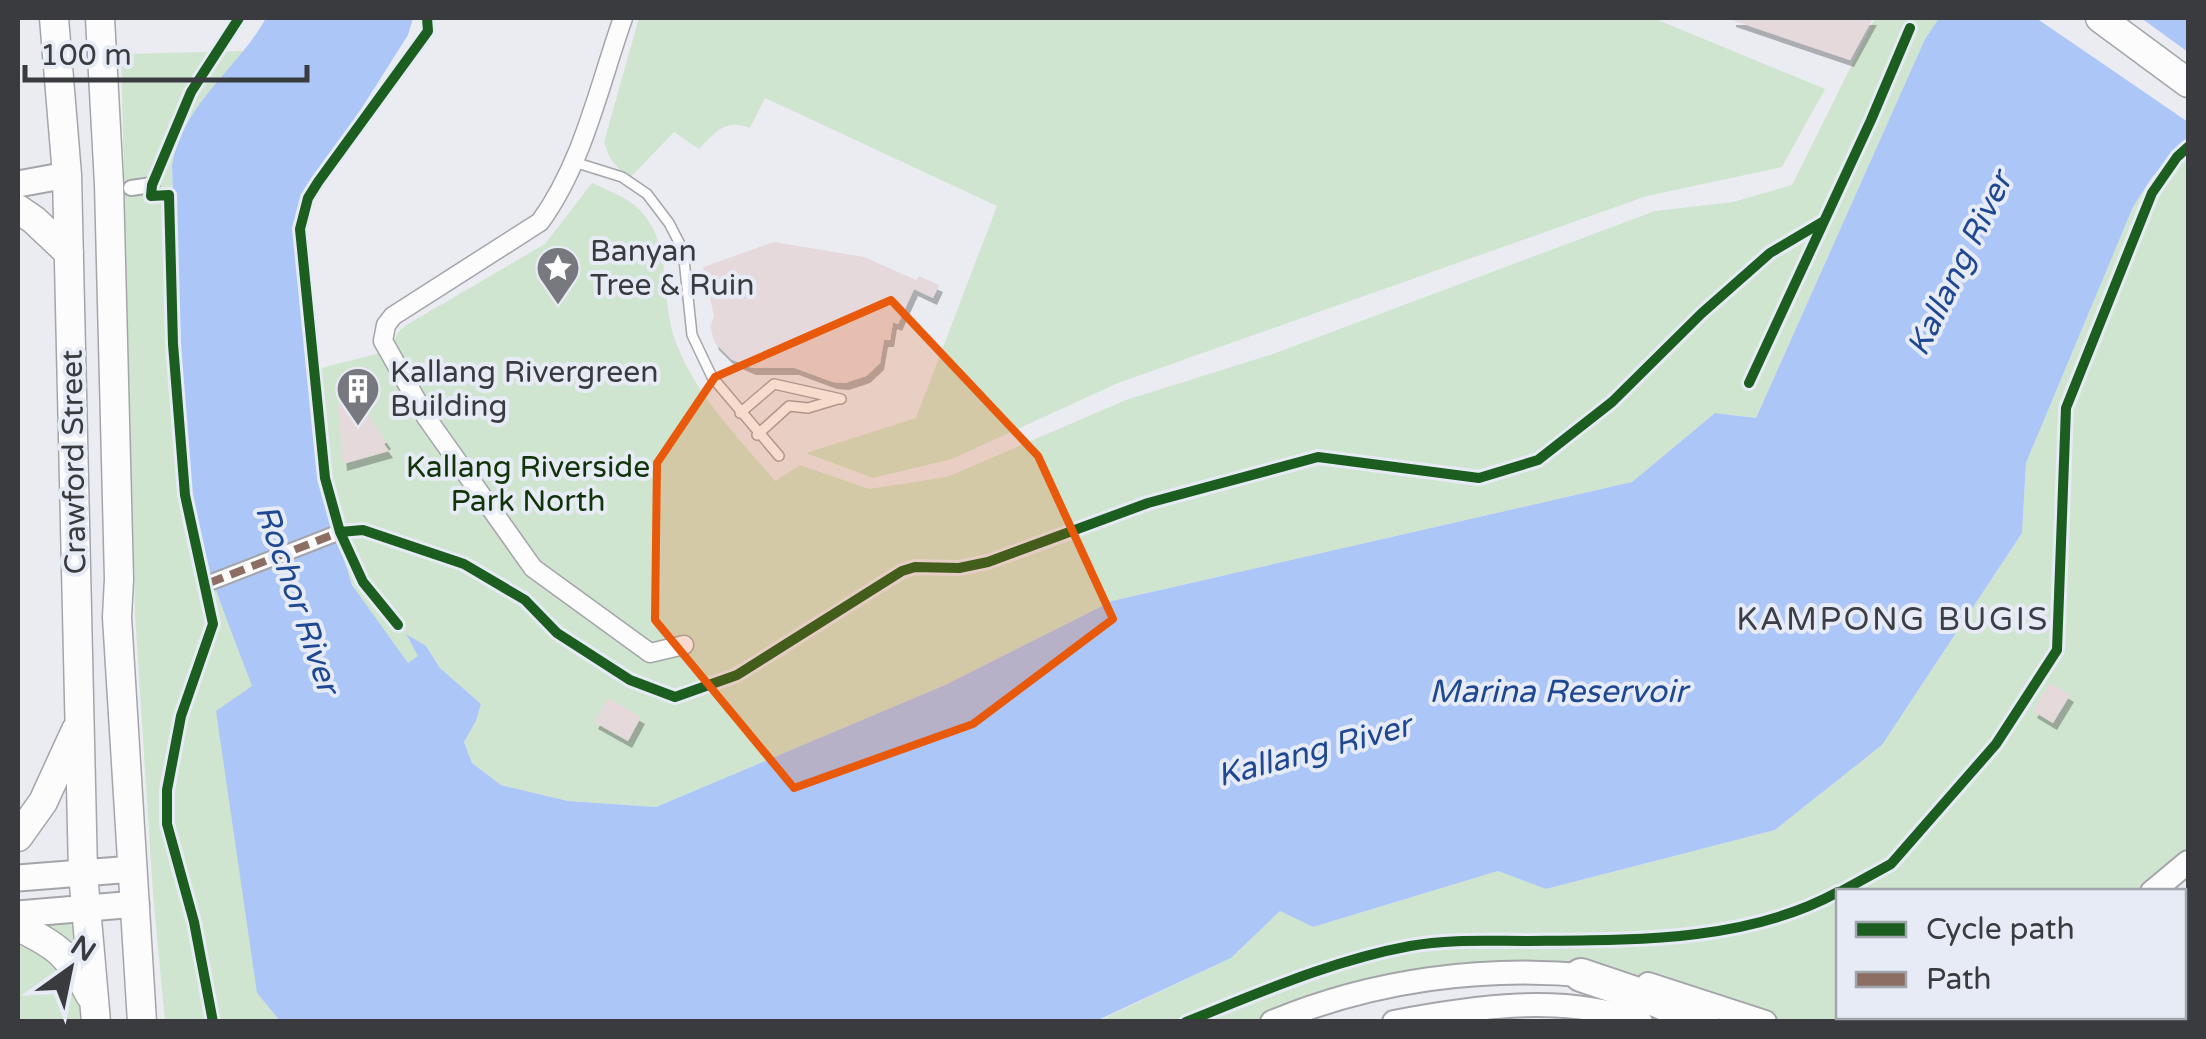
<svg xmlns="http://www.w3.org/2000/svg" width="2206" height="1039" viewBox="0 0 2206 1039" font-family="'Varela Round',sans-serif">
<defs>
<filter id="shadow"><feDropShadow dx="4" dy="7" stdDeviation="0" flood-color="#0004"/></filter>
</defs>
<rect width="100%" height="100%" fill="#eaecf2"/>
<path fill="#d0e5cf" d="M639 18H1653L1825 89 1782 167 1647 196 1118 383 952 459 873 478 806 453 916 418 997 206 765 98 750 128C726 118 715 132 699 149L674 132 628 180 610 158 604 142Z
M1875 18H1939L1925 39 1756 418 1715 413 1632 482 1112 601 945 685 656 807 568 801 501 785 472 763 464 742 476 721 481 704 440 668 426 646 407 637 419 656 408 663C388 637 363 610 350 579 323 513 318 441 310 371L388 351 399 331 408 324 545 244 592 183C605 189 621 195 633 204 677 239 657 298 677 345 698 398 739 438 775 481L800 465 869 489 947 477 1126 400 1273 354 1655 211 1733 202 1792 185Z
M245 51C213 89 173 123 172 176L184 454 194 513 210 572 253 687 257 993 280 1021H165L153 894 135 615 121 54Z
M2188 141V867L2152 891 1838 892V1016L1912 1017 1900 1021H1765L1521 970 1270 1021 1096 1022 1231 958 1280 911 1313 927 1498 871 1546 889 1775 830 1882 745 2022 533 2026 463 2133 207 2152 177Z
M87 906 90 1021H18V915Z"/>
<path fill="#acc7f7" d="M266 18H413L408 35 308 193 298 229 326 500 352 585 408 663 418 656 406 634 426 646 440 668 481 704 476 721 464 742 472 763 501 785 568 801 656 807 945 685 1112 601 1632 482 1715 413 1756 418 1925 39 1939 18H2188V141L2152 177 2133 207 2026 463 2022 533 1882 745 1775 830 1546 889 1498 871 1313 927 1280 911 1231 958 1096 1021H280L257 993 216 711 252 686C231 629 206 572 194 511 172 399 176 280 172 166 181 105 238 69 266 18Z"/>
<path fill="#eaecf2" d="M2036 18H2141L2188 52V122Z"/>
<path fill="#e6d9db" filter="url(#shadow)" d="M1732 18H1873L1850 60 1732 20Z
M774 242 864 257 916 280 919 276 939 285 933 298 914 289 898 324 893 322 890 340H884L880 363 866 376 845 383 833 382 795 368H752L731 359 715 343 710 327 714 316 703 267Z
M354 395 387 442 384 444 389 451 343 464 338 408 341 401Z
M2050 683 2070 695 2053 723 2033 711Z
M608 698 641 717 628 741 594 722Z"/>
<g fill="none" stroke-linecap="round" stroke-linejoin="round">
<defs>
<path id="service" d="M574 162 622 177 647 194 669 223 683 250 692 335 712 377 779 456
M740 413 774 384 841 399
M757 435 789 406 808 408 838 399"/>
<path id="pedestrian" d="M131 188 152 185
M209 583 340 532"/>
<path id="minor" d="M623 18C599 86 583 163 540 222L393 316 386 325 383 341 426 417 533 568 650 653 684 645"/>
<path id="tertiary" d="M2152 892 2188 862
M2184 909 2188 905
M1648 984 1765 1022
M1272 1022C1373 980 1484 965 1592 976
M1394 1022C1473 1007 1563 993 1641 1022
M1927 1022 1936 1016
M2029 1022 2037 1016"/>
<path id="secondary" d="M18 184 67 175
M18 878 133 869
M18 914 136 904"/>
<path id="primary" d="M54 18 67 175 83 873 96 1022
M100 18 109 184 119 579 117 617 142 1022
M2100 18 2188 83
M18 209 34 220 69 253
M18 837 43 802 76 730
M18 927C57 945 70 956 90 995"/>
<path id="motorway" d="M1581 975 1658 1001 1703 1022"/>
</defs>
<use href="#service" stroke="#a4a5aa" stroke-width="12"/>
<use href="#pedestrian" stroke="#a4a5aa" stroke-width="18"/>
<use href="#minor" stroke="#a4a5aa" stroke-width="21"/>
<use href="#tertiary" stroke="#a4a5aa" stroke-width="26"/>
<use href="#secondary" stroke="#a4a5aa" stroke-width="29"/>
<use href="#primary" stroke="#a4a5aa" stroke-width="31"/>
<use href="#motorway" stroke="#a4a5aa" stroke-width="36"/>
<use href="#service" stroke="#fcfcfd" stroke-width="9"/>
<use href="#pedestrian" stroke="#fcfcfd" stroke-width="14"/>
<use href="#minor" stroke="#fcfcfd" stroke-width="18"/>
<use href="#tertiary" stroke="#fcfcfd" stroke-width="22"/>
<use href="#secondary" stroke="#fcfcfd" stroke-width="25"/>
<use href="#primary" stroke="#fcfcfd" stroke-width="28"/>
<use href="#motorway" stroke="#fcfcfd" stroke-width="32"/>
<path stroke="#8d6e63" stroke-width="8" stroke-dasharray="15 8" stroke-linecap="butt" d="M209 583 340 532"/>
<defs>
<path id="cycleway" d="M1749 383 1871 120 1910 28
M340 532 363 530 464 564 525 600 557 633 630 680 675 697 737 675 902 571 915 567 959 568 988 562 1148 503 1318 457 1479 478 1538 460 1612 402 1702 313 1770 253 1824 221
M398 625 363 582 340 532 325 478 300 229 308 198 318 182 428 31 427 18
M1840 892 1891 864 1996 744 2057 650 2066 408 2152 193 2177 157 2188 147
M213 1022 194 922 167 824V790L181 716 213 624 185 495 173 344 169 195 151 196 152 185 191 92 239 18
M1186 1022C1259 993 1333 960 1410 946 1447 939 1488 941 1525 941 1629 940 1745 943 1838 892"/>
</defs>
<use href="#cycleway" stroke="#e6ebf5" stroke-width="16"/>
<use href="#cycleway" stroke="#1b5e20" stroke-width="10"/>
</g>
<path fill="#e8590c" fill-opacity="0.2" stroke="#e8590c" stroke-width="8" stroke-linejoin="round" d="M891 300 1038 456 1113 619 973 724 794 788 655 620 657 463 715 377Z"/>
<defs>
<symbol id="sight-pin" viewBox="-11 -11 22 30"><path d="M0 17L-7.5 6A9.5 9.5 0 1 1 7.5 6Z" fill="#77797e" stroke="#e6ebf5"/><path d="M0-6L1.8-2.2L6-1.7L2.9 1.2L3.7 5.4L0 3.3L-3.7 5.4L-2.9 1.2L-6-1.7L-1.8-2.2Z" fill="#fff"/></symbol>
<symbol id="building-pin" viewBox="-11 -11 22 30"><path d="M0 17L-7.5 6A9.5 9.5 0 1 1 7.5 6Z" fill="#77797e" stroke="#e6ebf5"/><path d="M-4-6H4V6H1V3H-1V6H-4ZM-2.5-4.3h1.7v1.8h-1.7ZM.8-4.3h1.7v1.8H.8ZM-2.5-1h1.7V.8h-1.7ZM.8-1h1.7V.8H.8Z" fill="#fff"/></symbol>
</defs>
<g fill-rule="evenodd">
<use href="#sight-pin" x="533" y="243" width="50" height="68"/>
<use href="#building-pin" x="333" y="364" width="50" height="68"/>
</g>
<g text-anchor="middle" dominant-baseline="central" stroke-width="8" stroke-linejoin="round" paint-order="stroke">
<g font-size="30" fill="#393b3f" stroke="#e6ebf5" text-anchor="start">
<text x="590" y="251">Banyan<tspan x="590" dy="34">Tree &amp; Ruin</tspan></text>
<text x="390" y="372">Kallang Rivergreen<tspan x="390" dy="34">Building</tspan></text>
</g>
<g font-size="30" fill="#393b3f" stroke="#e6ebf5">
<text transform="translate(74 462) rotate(-91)">Crawford Street</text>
</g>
<g font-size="30" fill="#123409" stroke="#e6ebf5">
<text x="528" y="467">Kallang Riverside<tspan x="528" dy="34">Park North</tspan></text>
</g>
<g font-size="32" font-style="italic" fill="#1f4893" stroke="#e6ebf5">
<text transform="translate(1960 264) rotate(-64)">Kallang River</text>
<text transform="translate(297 599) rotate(71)">Rochor River</text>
<text x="1558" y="692">Marina Reservoir</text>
<text transform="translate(1314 751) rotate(-15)">Kallang River</text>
</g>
<g font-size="32" letter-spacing="2.5" fill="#3b3e47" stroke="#e6ebf5">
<text x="1893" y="620">KAMPONG BUGIS</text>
</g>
</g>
<rect width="2206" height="1039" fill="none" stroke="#393b3f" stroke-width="40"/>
<rect x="1836" y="889" width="350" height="130" fill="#e6ebf5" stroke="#a1a5ac" stroke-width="2.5"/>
<rect x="1856" y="922" width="50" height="15" fill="#1b5e20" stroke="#a1a5ac" stroke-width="2.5"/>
<text x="1926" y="939" font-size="30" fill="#393b3f">Cycle path</text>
<rect x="1856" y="972" width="50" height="15" fill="#8d6e63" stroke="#a1a5ac" stroke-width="2.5"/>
<text x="1926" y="989" font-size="30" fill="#393b3f">Path</text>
<g transform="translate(70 969) rotate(33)" stroke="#e6ebf5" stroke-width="8" paint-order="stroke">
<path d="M0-8L18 38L0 25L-18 38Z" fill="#393b3f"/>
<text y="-15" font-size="28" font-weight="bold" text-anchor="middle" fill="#393b3f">N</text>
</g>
<path d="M25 65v15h282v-15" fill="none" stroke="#393b3f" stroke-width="5"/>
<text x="40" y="65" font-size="30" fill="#393b3f" stroke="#e6ebf5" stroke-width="8" paint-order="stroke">100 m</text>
</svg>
